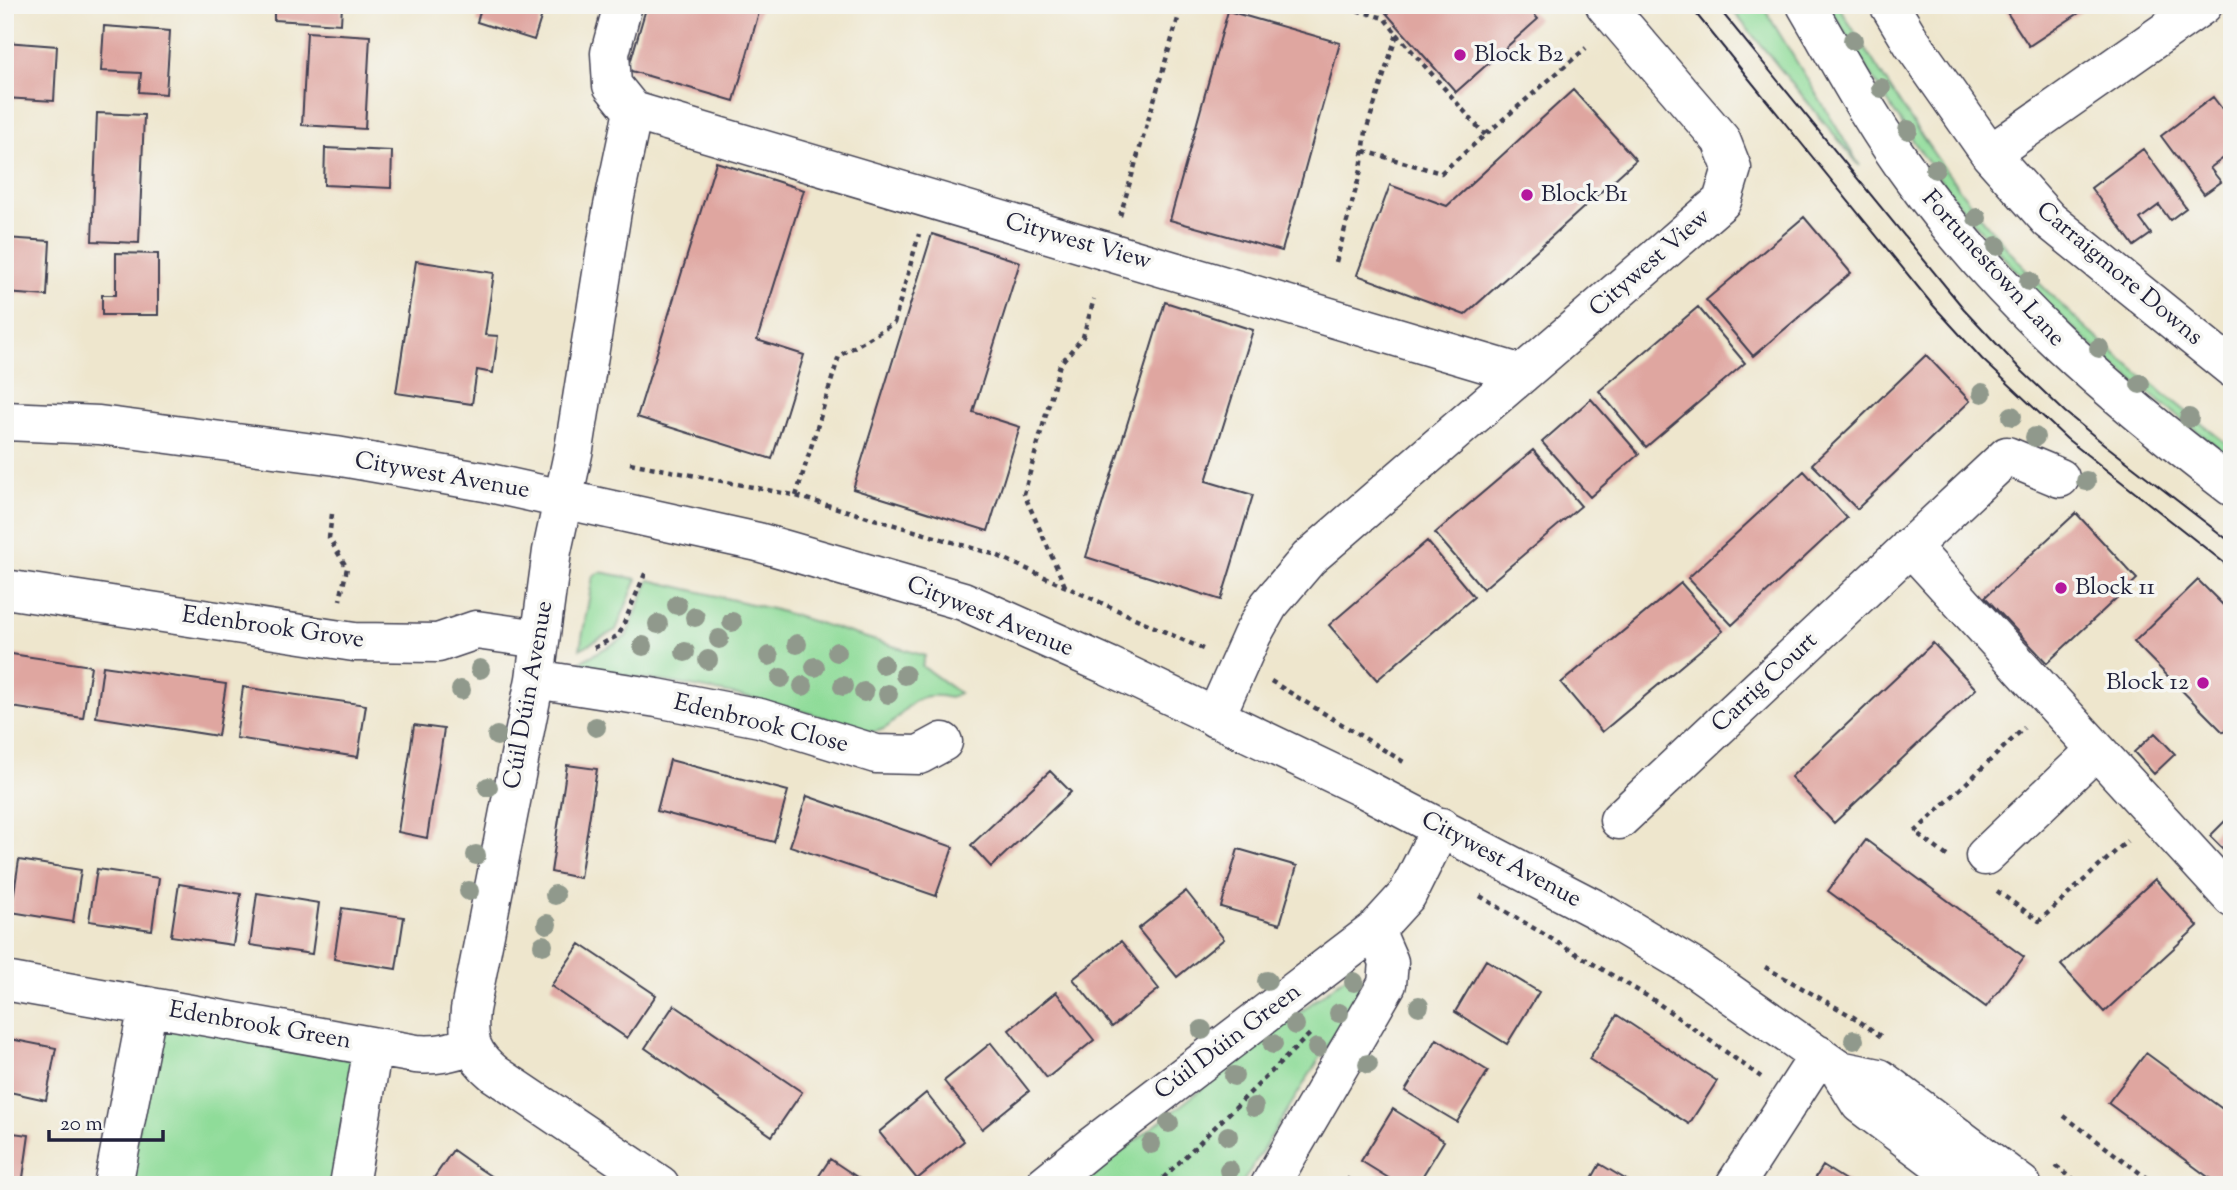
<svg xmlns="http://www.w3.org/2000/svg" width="2237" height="1190" viewBox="0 0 2237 1190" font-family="'Sorts Mill Goudy',serif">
<rect width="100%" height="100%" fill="#f6f6f2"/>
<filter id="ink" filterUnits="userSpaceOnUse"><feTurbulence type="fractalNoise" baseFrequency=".0143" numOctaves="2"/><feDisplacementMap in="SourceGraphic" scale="14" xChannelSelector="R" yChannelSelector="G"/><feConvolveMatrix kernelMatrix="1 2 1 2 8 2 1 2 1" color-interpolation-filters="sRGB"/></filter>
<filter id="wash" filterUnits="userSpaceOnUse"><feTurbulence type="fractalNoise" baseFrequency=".00686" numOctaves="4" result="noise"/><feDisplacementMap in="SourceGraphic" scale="28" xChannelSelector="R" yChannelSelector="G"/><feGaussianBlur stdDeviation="1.57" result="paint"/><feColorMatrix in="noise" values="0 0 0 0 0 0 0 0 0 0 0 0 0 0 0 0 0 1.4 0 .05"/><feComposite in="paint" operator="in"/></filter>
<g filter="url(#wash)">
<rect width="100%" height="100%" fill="#eee6cd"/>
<path fill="#8fdc99" stroke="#587f6a" stroke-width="2" d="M1728 5H1762L1860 166Z
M1828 5H1838C1903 110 1967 214 2056 300 2111 354 2172 400 2232 448V459C2167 406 2098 357 2041 297 1999 254 1959 208 1925 158 1890 109 1860 56 1828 5Z
M600 572 637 579 616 630 580 649 592 582 593 576Z
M649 580 776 610 925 656 922 666 959 693 950 698C900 685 904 733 869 732 774 699 677 680 577 671L578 663 626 637Z
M1354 970 1364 987 1241 1185H1079Z
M160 1018 358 1061 333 1185H127Z"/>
<g id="blocks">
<path fill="#dfa6a0" d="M274 5H342L341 24 274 20Z
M482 5H545L534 40 477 22Z
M647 5H761L734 101 628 70Z
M1379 5H1526L1538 19 1456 92Z
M2002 5H2091L2029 46Z
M1228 11 1340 43 1282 251 1170 220Z
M104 26 170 31 166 94 139 92 141 73 101 71Z
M307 32 370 36 365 129 302 125Z
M5 42 57 46 54 101 5 98Z
M1573 90 1636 160 1465 315 1357 275 1390 185 1447 206Z
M2213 97 2232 122V157L2229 154 2210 168 2221 182 2204 194 2161 136Z
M97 113 144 115 139 243 92 241Z
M325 148 392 151 391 188 324 185Z
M2143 149 2186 208 2170 220 2159 205 2140 219 2151 234 2134 246 2091 188Z
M716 162 804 190 757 340 804 355 772 459 637 417Z
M1804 217 1851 273 1753 356 1706 300Z
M932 234 1020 262 973 412 1020 427 988 531 853 489Z
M5 238 50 241 47 296 5 293Z
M116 253 158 254V315H102V295H116Z
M416 261 494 273 485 335 498 336 493 373 477 370 472 404 396 393Z
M1165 302 1253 330 1206 481 1253 495 1221 600 1086 557Z
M1698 307 1745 363 1646 447 1599 391Z
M1926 355 1970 401 1857 509 1812 464Z
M1591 399 1639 454 1590 497 1542 442Z
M1533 450 1581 506 1483 589 1435 533Z
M1804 471 1847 518 1732 625 1688 578Z
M2076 513 2137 579 2047 663 1985 597Z
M1427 541 1474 597 1377 680 1329 625Z
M2198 580 2232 614V724L2223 732 2134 642Z
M1681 583 1723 631 1602 732 1561 683Z
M1933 643 1976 689 1834 823 1791 777Z
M5 653 91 666 83 718 5 706Z
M103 666 226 684 218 736 96 717Z
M243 687 366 705 358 757 236 738Z
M414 725 444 729 427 838 398 832Z
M2155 733 2175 754 2154 774 2134 752Z
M670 760 788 791 774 842 657 811Z
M567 765 597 769 580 878 551 872Z
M1050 771 1071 792 991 867 971 845Z
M807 796 953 847 936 896 790 846Z
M2232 814V858L2210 836Z
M1866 840 2024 957 1986 1007 1828 891Z
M1238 849 1297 866 1280 924 1221 907Z
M5 858 11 859 7 884H5Z
M19 860 81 870 73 922 11 912Z
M97 869 159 878 152 930 89 921Z
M2155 879 2198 926 2104 1012 2061 965Z
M179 884 241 894 233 945 171 936Z
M1186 891 1224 939 1177 977 1138 929Z
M257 893 319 903 312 954 250 945Z
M342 908 404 917 396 969 334 959Z
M1121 941 1159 989 1112 1027 1073 979Z
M580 944 656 995 627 1038 551 986Z
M1486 960 1539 992 1507 1044 1455 1012Z
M1056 992 1094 1040 1047 1078 1009 1030Z
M674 1005 802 1092 772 1136 645 1048Z
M1617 1015 1717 1081 1689 1124 1589 1059Z
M5 1038 56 1048 46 1100 5 1091Z
M1437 1039 1488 1071 1457 1122 1405 1091Z
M991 1043 1029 1091 982 1129 944 1081Z
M2146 1053 2232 1116V1185H2219L2108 1103Z
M926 1093 964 1141 917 1179 879 1132Z
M1393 1109 1444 1141 1417 1185H1400L1361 1161Z
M5 1132 29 1135 22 1185H5Z
M453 1150 477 1167 504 1185H429Z
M830 1159 869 1185H813Z
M1600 1164 1635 1185H1588Z
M1823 1166 1847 1181 1852 1185H1811Z
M1348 1178 1359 1185H1344Z"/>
</g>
</g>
<g filter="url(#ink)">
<use href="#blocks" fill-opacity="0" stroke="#413f51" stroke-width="2"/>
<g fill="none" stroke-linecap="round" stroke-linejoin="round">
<defs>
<path id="minor" d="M623 5 610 53 612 85 633 111
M1806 5C1840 63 1872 123 1912 177 2004 303 2109 393 2232 487
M1889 5 1912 43 1990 154 2049 220 2232 368
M633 111 612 211 574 449 552 551 535 679 470 1010C467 1041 471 1054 495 1074L660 1185
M633 111 1522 374
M1990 154 2203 5
M5 421 99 425 336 456 485 482 758 542 963 601 1109 666 1361 787 1595 909 1694 968 1839 1070 1860 1104 1968 1185
M1910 546 2232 898
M5 589 354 642 438 643 476 630 540 639
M535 679 657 698 760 718 876 754 919 755 943 742
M1215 718 1252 635 1269 605 1309 558 1722 201 1732 168 1721 140 1605 5
M1619 820 2007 456 2060 478
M1985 856 2096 750
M5 981 416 1054C436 1056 452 1052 471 1045
M1839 1070 1879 1078 2022 1185
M113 1185 148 1006
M349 1185 373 1047
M1044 1185 1092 1146 1375 930 1407 895 1441 827
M1270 1185 1387 984 1389 962 1375 930
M1735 1185 1819 1055"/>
</defs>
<use href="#minor" stroke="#413f51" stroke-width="41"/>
<path stroke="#413f51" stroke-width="4.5" stroke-dasharray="5 5" stroke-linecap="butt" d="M1397 34 1485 135
M1364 151 1441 173 1586 48
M1120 216 1182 5
M1336 262 1361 170 1366 131 1397 34 1384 18 1338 5
M630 463 793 495 996 555 1203 649
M796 496 839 356 894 323 919 234
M332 514 329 538 347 568 340 600
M1065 586 1024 494 1060 364 1083 337 1094 299
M594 648 619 635 647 569
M1271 681 1407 764
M1947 856 1915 832 2024 728
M1997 891 2039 921 2127 841
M1480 896 1652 999 1761 1077
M1765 967 1855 1018 1883 1038
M2064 1116 2156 1185
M2056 1166 2081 1185
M1156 1185 1313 1031"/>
<use href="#minor" stroke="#fff" stroke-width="38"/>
<path stroke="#22223b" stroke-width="2" d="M1689 5 1931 303 1982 359 2067 439 2232 569
M1716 5 1964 309 2022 371 2065 412 2104 444 2232 543"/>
</g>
<g fill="#90998c">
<circle cx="1853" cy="40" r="10"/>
<circle cx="1881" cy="88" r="10"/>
<circle cx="1908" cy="130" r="10"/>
<circle cx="1935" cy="169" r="10"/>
<circle cx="1977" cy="218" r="10"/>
<circle cx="1997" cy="246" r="10"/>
<circle cx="2029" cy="281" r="10"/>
<circle cx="2099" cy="348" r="10"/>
<circle cx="2140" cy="384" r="10"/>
<circle cx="1982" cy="393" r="10"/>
<circle cx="2012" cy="416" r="10"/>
<circle cx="2189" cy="418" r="10"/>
<circle cx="2035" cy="437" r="10"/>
<circle cx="2086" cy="481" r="10"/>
<circle cx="677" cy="605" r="10"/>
<circle cx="695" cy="617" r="10"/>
<circle cx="732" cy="622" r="10"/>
<circle cx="658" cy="624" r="10"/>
<circle cx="719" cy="639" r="10"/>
<circle cx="797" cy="644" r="10"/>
<circle cx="643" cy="646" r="10"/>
<circle cx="685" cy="652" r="10"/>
<circle cx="837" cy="652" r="10"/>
<circle cx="769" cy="656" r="10"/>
<circle cx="708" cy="660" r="10"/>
<circle cx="883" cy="664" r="10"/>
<circle cx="815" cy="667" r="10"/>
<circle cx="480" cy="669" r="10"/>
<circle cx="905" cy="675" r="10"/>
<circle cx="781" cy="678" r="10"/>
<circle cx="803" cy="686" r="10"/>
<circle cx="843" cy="686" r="10"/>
<circle cx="461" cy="690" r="10"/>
<circle cx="864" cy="692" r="10"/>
<circle cx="888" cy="694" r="10"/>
<circle cx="596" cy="727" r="10"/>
<circle cx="497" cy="736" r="10"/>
<circle cx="488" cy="787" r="10"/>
<circle cx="476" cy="855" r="10"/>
<circle cx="469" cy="891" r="10"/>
<circle cx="555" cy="895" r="10"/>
<circle cx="547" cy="924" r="10"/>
<circle cx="543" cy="945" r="10"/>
<circle cx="1267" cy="981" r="10"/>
<circle cx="1354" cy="982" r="10"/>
<circle cx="1419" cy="1006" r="10"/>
<circle cx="1339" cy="1013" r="10"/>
<circle cx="1295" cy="1025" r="10"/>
<circle cx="1202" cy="1030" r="10"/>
<circle cx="1854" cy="1040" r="10"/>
<circle cx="1273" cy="1044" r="10"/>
<circle cx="1317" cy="1048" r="10"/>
<circle cx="1368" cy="1064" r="10"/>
<circle cx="1234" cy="1076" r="10"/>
<circle cx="1254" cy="1107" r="10"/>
<circle cx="1169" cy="1123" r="10"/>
<circle cx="1228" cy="1136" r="10"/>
<circle cx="1151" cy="1144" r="10"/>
<circle cx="1229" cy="1170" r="10"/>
</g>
</g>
<g fill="#b5179e" stroke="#f6f6f2" stroke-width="2.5">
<circle cx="1460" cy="55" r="7"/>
<circle cx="1527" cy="195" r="7"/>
<circle cx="2061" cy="588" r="7"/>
<circle cx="2203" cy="683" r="7"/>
</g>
<g text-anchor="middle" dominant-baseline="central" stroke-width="7" stroke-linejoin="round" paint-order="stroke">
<g font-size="24" fill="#22223b" stroke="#f6f6f2" text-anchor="start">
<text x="1474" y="55">Block B2</text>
<text x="1541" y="195">Block B1</text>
<text x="2075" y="588">Block 11</text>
<text x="2189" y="683" text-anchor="end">Block 12</text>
</g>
<g font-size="24" fill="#22223b" stroke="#f6f6f2">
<text transform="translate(1078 242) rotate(16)">Citywest View</text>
<text transform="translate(1650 263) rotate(-41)">Citywest View</text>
<text transform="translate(1993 269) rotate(48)">Fortunestown Lane</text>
<text transform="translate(2119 274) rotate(40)">Carraigmore Downs</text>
<text transform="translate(442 476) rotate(10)">Citywest Avenue</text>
<text transform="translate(990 617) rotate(22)">Citywest Avenue</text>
<text transform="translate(273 628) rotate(8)">Edenbrook Grove</text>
<text transform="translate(1765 683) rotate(-43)">Carrig Court</text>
<text transform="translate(529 695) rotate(-80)">Cúil Dúin Avenue</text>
<text transform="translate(761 724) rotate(14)">Edenbrook Close</text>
<text transform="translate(1501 860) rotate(28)">Citywest Avenue</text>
<text transform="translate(260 1026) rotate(10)">Edenbrook Green</text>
<text transform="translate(1228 1042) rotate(-37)">Cúil Dúin Green</text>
</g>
</g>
<rect width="2237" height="1190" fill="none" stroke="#f6f6f2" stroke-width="28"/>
<path d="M49 1130v10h114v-10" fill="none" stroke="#22223b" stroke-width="3.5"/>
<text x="60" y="1130" font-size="21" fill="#22223b" stroke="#f6f6f2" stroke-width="5" paint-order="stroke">20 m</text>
</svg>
